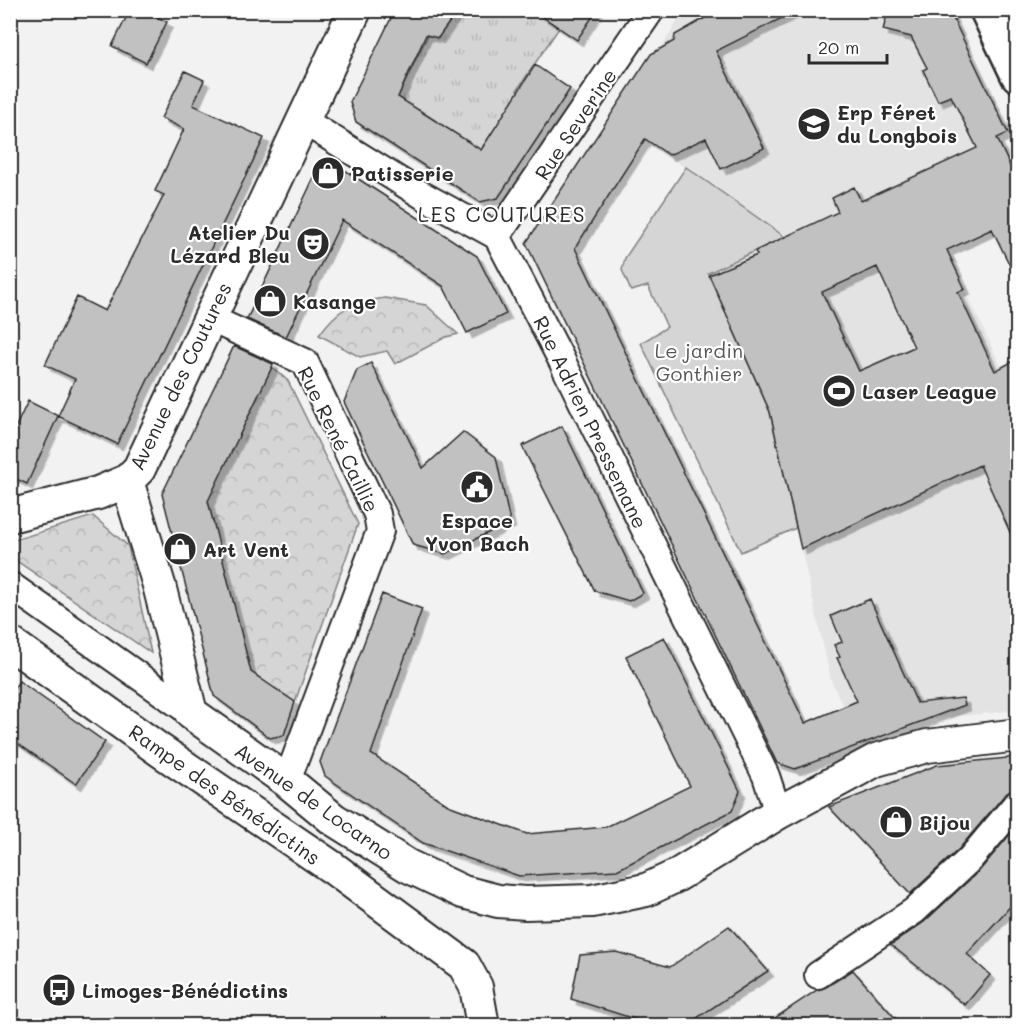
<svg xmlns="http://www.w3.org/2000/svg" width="1028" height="1036" viewBox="0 0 1028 1036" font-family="Mali,sans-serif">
<defs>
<pattern id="grass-tufts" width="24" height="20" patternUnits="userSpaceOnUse" patternTransform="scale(1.5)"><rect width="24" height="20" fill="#d5d5d5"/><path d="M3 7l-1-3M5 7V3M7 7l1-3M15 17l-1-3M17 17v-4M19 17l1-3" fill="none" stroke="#b7b7b7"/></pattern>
<pattern id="forest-crowns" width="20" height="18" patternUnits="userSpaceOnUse" patternTransform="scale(1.5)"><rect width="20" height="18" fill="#d5d5d5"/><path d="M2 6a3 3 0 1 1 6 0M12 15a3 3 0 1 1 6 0" fill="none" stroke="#b7b7b7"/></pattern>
<filter id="shadow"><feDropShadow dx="5.5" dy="5.5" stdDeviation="0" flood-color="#0004"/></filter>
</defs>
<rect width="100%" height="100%" fill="#f2f2f2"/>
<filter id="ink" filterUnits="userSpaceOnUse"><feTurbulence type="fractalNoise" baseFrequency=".0167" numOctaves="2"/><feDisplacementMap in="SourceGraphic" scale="12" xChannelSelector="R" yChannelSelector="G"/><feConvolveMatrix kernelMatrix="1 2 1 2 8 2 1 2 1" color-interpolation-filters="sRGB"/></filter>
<g filter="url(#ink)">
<path fill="#e3e3e3" d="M684 11H949L1008 133 913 178 1017 401V710L925 720 861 744 831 680 770 412 708 273 785 236 610 116 639 73 661 48Z"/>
<path fill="url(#grass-tufts)" stroke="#808080" stroke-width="1.5" d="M458 11H556L549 21 559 28 517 90 521 93 483 146 486 159C465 140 443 125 419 110L416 114 396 101 428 35 438 38Z"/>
<path fill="url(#forest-crowns)" stroke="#808080" stroke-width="1.5" d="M385 298 426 305 458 334 446 337 395 364 387 351 360 357 319 335C339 307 351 303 385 298Z
M272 367 288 381 358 524 295 702 275 688 272 691 257 682 260 678 251 672 204 508Z
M93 516 128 546 151 653 11 557V541Z"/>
<path fill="#d5d5d5" stroke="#808080" stroke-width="1.5" d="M686 167 785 237 708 273 770 412 796 528 741 552 641 343 667 327 648 286 631 291 622 270 625 258Z"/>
<path fill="#c1c1c1" stroke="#2b2b2b" stroke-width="1.5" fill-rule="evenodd" filter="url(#shadow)" d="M130 10H144L167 22 146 63 112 46Z
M395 10H458L438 38 426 35 398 97 481 150 535 65 570 89 498 198 480 202 356 122 350 102Z
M533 10H597L577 40Z
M719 10H798L716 51 764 148 721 169 706 138 669 155 645 139 575 248 805 723 857 701 837 658 840 657 834 645 842 642 831 616 870 599 917 703 963 698 965 705 795 769 777 763 526 243 651 54 674 41 675 35Z
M898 10H949L1008 133 997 138 1017 181V280L992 229 947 250 965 289 958 292 995 371 1017 359V548L980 465 801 549 770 412 709 275 757 255 755 251 838 212 832 198 854 187 861 201 977 148 951 96 938 101 923 70 927 68 911 37 883 30 887 15ZM877 267 914 347 859 371 822 292Z
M185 71 204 80 193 105 264 138 117 444 58 416 27 484 10 476V439L28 401 58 416 75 379 45 365 77 297 105 311 164 195 155 191 184 129 161 118Z
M337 165 477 256 506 314 467 333 443 286 342 220 286 337 247 319 317 171Z
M234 346 273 364 272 367 208 501 251 672 295 702 284 735 270 738 214 696 162 494Z
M371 363 423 468 463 432 496 457 510 522 445 554 413 545 344 402 357 370Z
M562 426 643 593 629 601 595 591 522 446Z
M382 594 422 609 371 754 448 805 527 834 606 827 690 786 626 656 664 637 740 791 732 811 617 870 519 876 423 843 325 776 320 762Z
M19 681 105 742 76 784 10 738V694Z
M1017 757V787L1007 792 959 849 910 894 829 807 937 765Z
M1017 826V899L967 954 990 975 965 1005 891 945 924 922 980 870Z
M729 926 768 971 685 1026H657L571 999 580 955 616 952 670 967Z
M853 970 902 1026H763L817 990 826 987Z"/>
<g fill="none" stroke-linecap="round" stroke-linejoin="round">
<defs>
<path id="minor" d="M304 121 422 195 497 236 561 359 766 776 778 813
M497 236 651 10
M209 318 305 362 377 514 380 531 287 781
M10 585 191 713
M818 975 914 911 970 859 1018 802"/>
<path id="tertiary" d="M127 481 139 469 355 10
M10 516 98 493 127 481 159 585 191 713 287 781 333 819 408 866 463 892 498 901 526 903 592 901 646 890 676 876 778 813 876 760 927 746 1018 735
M10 643 161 751 333 868 464 965 476 987 483 1026"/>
<path id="secondary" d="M987 10 1018 75"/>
</defs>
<use href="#minor" stroke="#2b2b2b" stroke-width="30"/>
<use href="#tertiary" stroke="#2b2b2b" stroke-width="36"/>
<use href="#secondary" stroke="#2b2b2b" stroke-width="38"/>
<use href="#minor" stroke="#fff" stroke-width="26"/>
<use href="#tertiary" stroke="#fff" stroke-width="32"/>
<use href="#secondary" stroke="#fff" stroke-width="33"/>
</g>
</g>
<defs>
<symbol id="university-disc" viewBox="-11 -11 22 22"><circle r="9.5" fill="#2b2b2b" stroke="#fff"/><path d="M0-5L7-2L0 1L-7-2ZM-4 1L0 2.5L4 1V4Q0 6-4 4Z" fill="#fff"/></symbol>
<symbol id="shop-disc" viewBox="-11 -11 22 22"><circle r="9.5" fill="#2b2b2b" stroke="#fff"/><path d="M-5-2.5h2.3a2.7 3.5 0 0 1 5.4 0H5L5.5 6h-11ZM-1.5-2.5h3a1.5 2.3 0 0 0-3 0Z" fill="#fff"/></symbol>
<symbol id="theatre-disc" viewBox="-11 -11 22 22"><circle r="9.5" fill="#2b2b2b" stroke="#fff"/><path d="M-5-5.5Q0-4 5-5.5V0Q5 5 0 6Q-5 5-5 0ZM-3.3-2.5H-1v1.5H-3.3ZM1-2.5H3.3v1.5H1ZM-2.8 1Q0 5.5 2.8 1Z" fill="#fff"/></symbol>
<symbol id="stadium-disc" viewBox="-11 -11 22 22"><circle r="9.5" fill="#2b2b2b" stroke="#fff"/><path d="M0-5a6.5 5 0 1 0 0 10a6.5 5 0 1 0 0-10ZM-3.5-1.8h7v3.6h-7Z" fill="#fff"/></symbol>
<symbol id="civic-disc" viewBox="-11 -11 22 22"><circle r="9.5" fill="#2b2b2b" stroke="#fff"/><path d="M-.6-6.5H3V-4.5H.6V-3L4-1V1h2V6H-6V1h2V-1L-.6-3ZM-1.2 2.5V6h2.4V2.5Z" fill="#fff"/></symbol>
<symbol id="bus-disc" viewBox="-11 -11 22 22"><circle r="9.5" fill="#2b2b2b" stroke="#fff"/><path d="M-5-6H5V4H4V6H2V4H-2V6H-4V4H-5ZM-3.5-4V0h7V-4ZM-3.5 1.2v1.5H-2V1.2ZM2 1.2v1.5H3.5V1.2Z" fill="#fff"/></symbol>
</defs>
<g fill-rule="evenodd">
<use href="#university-disc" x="795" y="105" width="38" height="38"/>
<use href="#shop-disc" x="309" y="154" width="38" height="38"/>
<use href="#theatre-disc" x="294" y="225" width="38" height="38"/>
<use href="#shop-disc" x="251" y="282" width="38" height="38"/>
<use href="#stadium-disc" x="820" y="372" width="38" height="38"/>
<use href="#civic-disc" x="458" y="468" width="38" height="38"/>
<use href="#shop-disc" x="161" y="530" width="38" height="38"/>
<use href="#shop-disc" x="877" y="803" width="38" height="38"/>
<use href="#bus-disc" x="40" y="971" width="38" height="38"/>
</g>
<g text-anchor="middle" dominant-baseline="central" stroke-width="4.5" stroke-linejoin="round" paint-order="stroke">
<g font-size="20" font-weight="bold" fill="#2b2b2b" stroke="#fff" text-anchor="start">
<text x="837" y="112">Erp Féret<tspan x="837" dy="23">du Longbois</tspan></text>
<text x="351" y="173">Patisserie</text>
<text x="290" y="232" text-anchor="end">Atelier Du<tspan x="290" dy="23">Lézard Bleu</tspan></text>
<text x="293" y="301">Kasange</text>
<text x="862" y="391">Laser League</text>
<text x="477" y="520" text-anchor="middle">Espace<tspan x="477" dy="23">Yvon Bach</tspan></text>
<text x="203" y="549">Art Vent</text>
<text x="919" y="822">Bijou</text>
<text x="82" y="990">Limoges-Bénédictins</text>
</g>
<g font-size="20" fill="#2b2b2b" stroke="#fff">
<text transform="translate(575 124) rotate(-56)">Rue Severine</text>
<text transform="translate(180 376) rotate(-64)">Avenue des Coutures</text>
<text transform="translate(591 422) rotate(64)">Rue Adrien Pressemane</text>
<text transform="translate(339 439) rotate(64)">Rue René Caillie</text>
<text transform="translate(225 794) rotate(35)">Rampe des Bénédictins</text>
<text transform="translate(314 801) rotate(35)">Avenue de Locarno</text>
</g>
<g font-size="20" fill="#565656" stroke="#fff">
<text x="699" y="350">Le jardin<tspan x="699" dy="23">Gonthier</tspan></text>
</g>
<g font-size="21" letter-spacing="1.5" fill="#2b2b2b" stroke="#fff">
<text x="502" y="213">LES COUTURES</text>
</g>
</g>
<rect width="1028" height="1036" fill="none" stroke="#fff" stroke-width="36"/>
<rect x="18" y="18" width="992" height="1000" fill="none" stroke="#2b2b2b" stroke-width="2" filter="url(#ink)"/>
<path d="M809 54v9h78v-9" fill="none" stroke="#2b2b2b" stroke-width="3"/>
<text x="818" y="54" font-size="18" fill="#2b2b2b" stroke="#ffffff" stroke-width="4.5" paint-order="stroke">20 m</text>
</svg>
